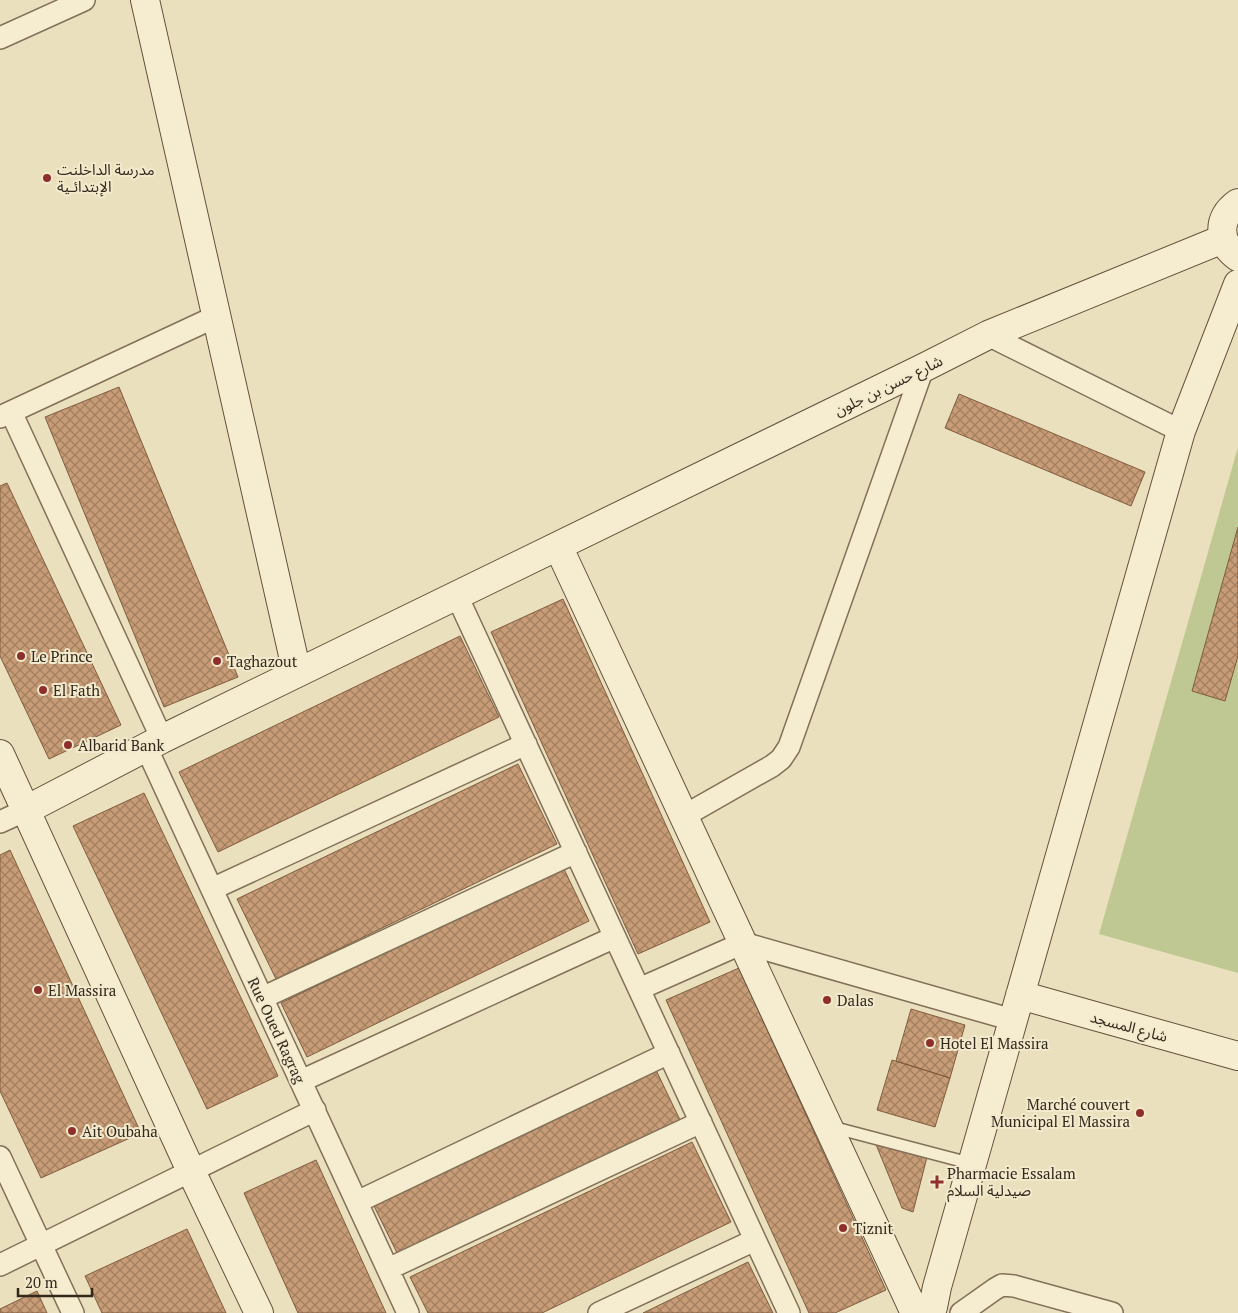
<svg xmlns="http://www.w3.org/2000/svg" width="1238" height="1313" viewBox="0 0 1238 1313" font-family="'PT Serif','Noto Sans Arabic',serif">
<defs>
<pattern id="building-cross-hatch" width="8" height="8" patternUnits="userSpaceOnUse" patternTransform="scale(1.25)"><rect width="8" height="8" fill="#c79c76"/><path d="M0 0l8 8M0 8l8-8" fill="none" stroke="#a27f60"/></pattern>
</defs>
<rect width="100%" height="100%" fill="#ebe0be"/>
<path fill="#bfc893" d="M1238 447V973L1099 934Z"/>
<path fill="url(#building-cross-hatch)" stroke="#805c3f" d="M119 387 238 677 164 707 45 417Z
M959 394 1145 472 1131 506 945 428Z
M7 483 121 725 49 759 0 656V486Z
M1238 527V656L1225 701 1192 691Z
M563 599 710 922 638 954 491 632Z
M460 636 499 717 218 852 179 772Z
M518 764 557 844 276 979 237 899Z
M144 793 278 1076 207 1109 73 826Z
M10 850 141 1133 41 1178 0 1091V855Z
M563 867 589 921 307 1057 281 1003Z
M739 968 886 1290 835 1313H809L666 1000Z
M911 1009 965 1025 950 1078 896 1061Z
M892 1060 950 1078 935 1127 877 1110Z
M655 1068 681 1122 399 1257 373 1204Z
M692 1142 731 1222 542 1313H428L410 1277Z
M875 1142 927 1157 913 1212 902 1208Z
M316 1160 386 1313H298L244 1193Z
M187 1229 226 1313H102L85 1276Z
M748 1262 773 1313H643Z
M37 1291 47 1313H0V1309Z"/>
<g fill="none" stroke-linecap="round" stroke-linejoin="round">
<defs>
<path id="lane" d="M832 1127 973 1164"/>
<path id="street" d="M0 38 84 0
M988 335 1181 431
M11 412 162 739
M0 417 217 316
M457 596 789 1313
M146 747 408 1313
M684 816 772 766 781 759 789 747 923 368
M0 822 26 810
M212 889 526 744
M639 989 743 943 1013 1020
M262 998 576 852
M301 1081 615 937
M0 1157 73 1313
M357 1202 669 1053
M0 1265 315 1110
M388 1269 701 1122
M599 1313 755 1240
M961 1313 995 1289 1002 1285 1014 1286 1112 1313"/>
<path id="secondary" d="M145 0 297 673
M1238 203C1217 218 1217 242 1238 257
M558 546 915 1313
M0 754 191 1171 259 1313
M26 810 162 739 923 368 988 335 1223 239
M1020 995 1091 1015 1238 1056
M933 1307 937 1287 1181 431 1238 284"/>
</defs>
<use href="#lane" stroke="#827058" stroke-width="14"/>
<use href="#street" stroke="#827058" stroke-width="24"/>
<use href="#secondary" stroke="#64513b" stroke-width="30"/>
<use href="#lane" stroke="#f6edd1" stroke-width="11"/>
<use href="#street" stroke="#f6edd1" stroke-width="21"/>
<use href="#secondary" stroke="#f6edd1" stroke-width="28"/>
</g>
<g fill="#8e2f2b" stroke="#f3eacd" stroke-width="2">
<circle cx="47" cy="178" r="5"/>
<circle cx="21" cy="656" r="5"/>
<circle cx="217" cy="661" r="5"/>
<circle cx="43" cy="690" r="5"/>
<circle cx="68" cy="745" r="5"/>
<circle cx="38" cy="990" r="5"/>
<circle cx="827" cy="1000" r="5"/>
<circle cx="930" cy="1043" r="5"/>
<circle cx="1140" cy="1113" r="5"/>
<circle cx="72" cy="1131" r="5"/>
<path d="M934.5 1174.5h5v5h5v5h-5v5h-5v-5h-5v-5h5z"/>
<circle cx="843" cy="1228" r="5"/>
</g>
<g text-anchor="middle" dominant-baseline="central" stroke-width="4" stroke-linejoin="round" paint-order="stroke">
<g font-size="15" fill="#32281c" stroke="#f3eacd" text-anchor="start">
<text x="57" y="169">مدرسة الداخلنت<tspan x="57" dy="17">الإبتدائـية</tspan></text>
<text x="31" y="656">Le Prince</text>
<text x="227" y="661">Taghazout</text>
<text x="53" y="690">El Fath</text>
<text x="78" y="745">Albarid Bank</text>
<text x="48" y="990">El Massira</text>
<text x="837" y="1000">Dalas</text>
<text x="940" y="1043">Hotel El Massira</text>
<text x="1130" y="1104" text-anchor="end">Marché couvert<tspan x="1130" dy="17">Municipal El Massira</tspan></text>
<text x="82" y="1131">Ait Oubaha</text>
<text x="947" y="1173">Pharmacie Essalam<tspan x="947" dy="17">صيدلية السلام</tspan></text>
<text x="853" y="1228">Tiznit</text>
</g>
<g font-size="15" fill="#32281c" stroke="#f3eacd">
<text transform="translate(888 385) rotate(-26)">شارع حسن بن جلون</text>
<text transform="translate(1129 1026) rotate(15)">شارع المسجد</text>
<text transform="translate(277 1030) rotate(65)">Rue Oued Ragrag</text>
</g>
</g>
<path d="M18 1288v8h74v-8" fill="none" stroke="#32281c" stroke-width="2.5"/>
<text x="25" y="1288" font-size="15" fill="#32281c" stroke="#f3eacd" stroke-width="4" paint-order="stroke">20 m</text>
</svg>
